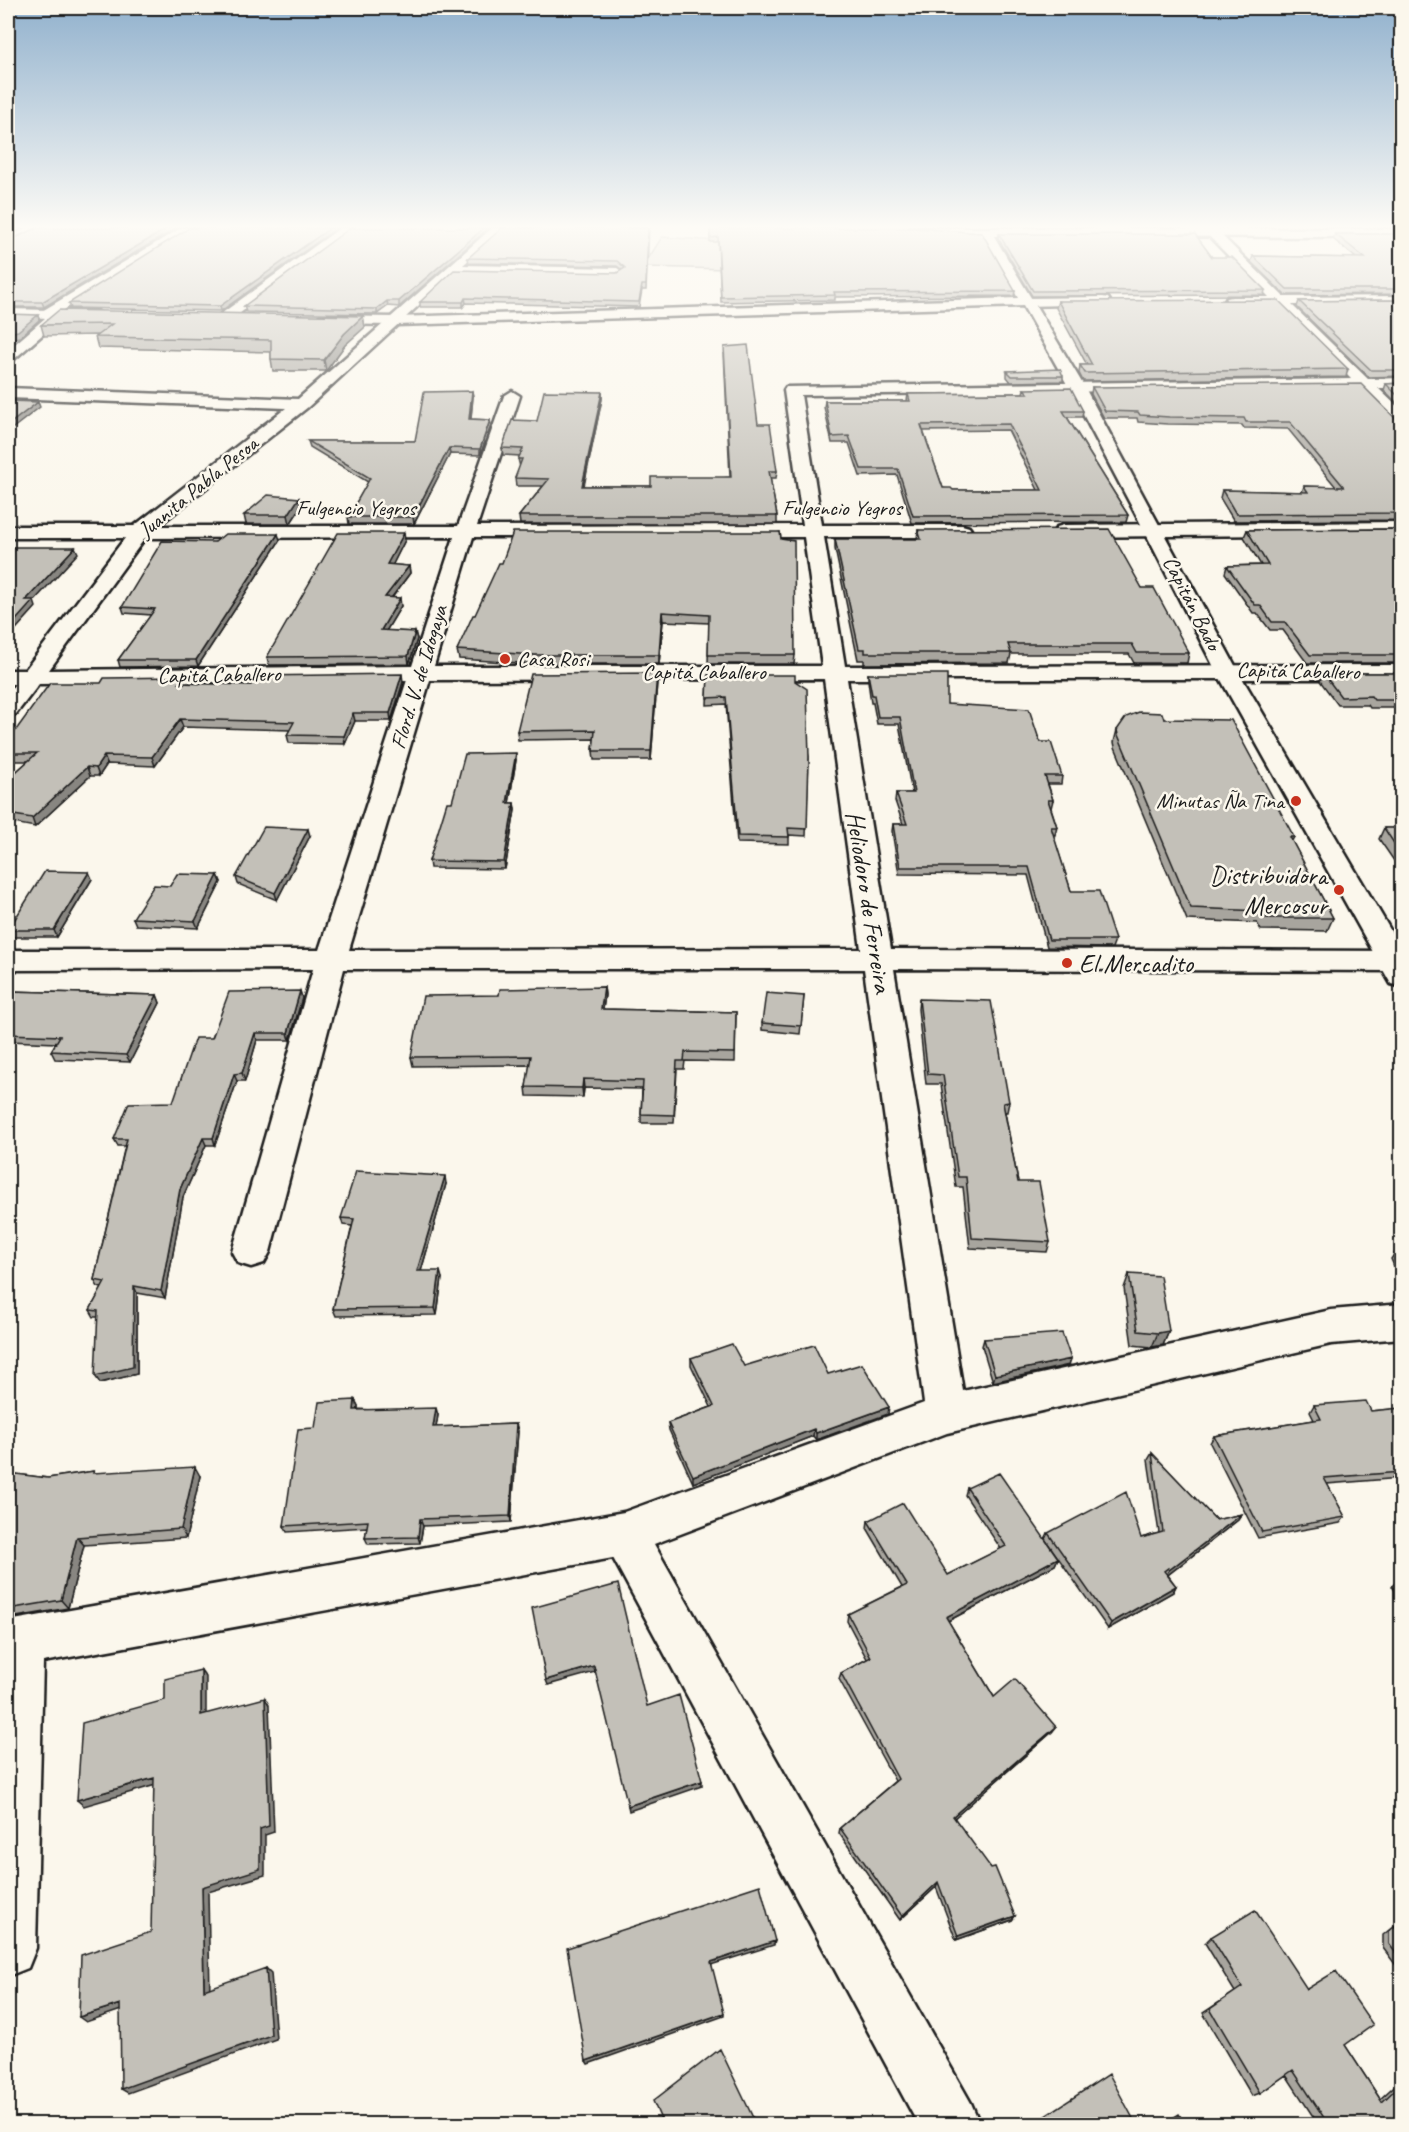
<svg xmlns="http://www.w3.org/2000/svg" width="1409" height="2132" viewBox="0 0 1409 2132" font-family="Caveat,sans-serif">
<rect width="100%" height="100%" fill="#fbf7ec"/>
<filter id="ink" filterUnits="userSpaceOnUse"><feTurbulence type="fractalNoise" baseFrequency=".0167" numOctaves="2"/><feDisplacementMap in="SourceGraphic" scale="12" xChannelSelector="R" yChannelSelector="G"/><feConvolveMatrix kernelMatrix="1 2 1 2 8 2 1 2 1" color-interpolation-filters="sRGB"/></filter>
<g filter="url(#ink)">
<path fill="#dad7ce" stroke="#7b7a75" stroke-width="1.5" d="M662 237 925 256 932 274 643 267Z"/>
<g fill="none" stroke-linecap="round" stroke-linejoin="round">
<defs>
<path id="minor" d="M181 228H195L62 311 65 314 63 317 13 360 8 361V350L45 318 40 314 42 311Z
M340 228H354L228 322H218L216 319 218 316Z
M492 228H505L463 265 617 268 623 272 617 276 454 273 308 407 158 526H458L504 396 512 391 520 396 477 526 803 525 784 390 786 387 1351 379 1277 305 1227 304 1225 301 1227 298 1232 297H1269L1201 228H1214L1284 297 1402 296V304L1292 305 1368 379 1402 378V388H1378L1402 411V426L1396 425 1360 388 801 395 822 525H962L969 527 972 531 969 535 962 537H824L845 666 1402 665V679H847L891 949 1402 951V971L894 969 963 1391 1331 1310 1402 1304V1338L1331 1344 947 1433 654 1544 971 2103 980 2124H918L613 1558 43 1662 36 1948 28 1968 8 1976V1621L624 1512 924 1403 864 969H344L270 1252 264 1263 251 1267 238 1263 232 1252 313 969 8 970V950H319L407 680 39 684 16 714 8 716V693L15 684H8V670H25L125 538H8V526H134L286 408 8 398V388L298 399ZM454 537 412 666 49 670 145 538ZM473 537H804L822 666H434ZM824 679 861 949 349 950 430 680Z
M520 228H645L639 231H526Z
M910 228H981L991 230 993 232 987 236 916 231Z
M1103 297 1108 298 1110 301 1108 304 1026 306 1019 302 1026 298Z
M1402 522V534L1064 537 1057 535 1054 531 1057 527 1064 525Z"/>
<path id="major" d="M978 228 1402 229V237L994 236 1084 386 1238 671 1402 950V987L1391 984 1387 977 1216 671 1144 530 1068 386 1023 306 396 325 320 324 313 320 320 316 396 317 1018 298Z
M8 309 97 311 104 315 97 319 8 317Z"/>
</defs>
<use href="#minor" stroke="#1c1c1c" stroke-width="5"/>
<use href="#major" stroke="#1c1c1c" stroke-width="5"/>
<use href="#minor" fill="#fbf7ec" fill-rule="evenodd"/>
<use href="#major" fill="#fbf7ec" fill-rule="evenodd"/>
</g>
<path fill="#a8a59e" stroke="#1c1c1c" stroke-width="1.5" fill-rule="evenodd" d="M37 228 44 307H8V241Z
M337 228 221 311 71 308 69 303Z
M489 228 399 307 388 306 377 314 246 312 244 306Z
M649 228 646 290H642L639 307 466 303 463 307H420V302L617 273 622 270 617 266 469 263 468 258 526 229Z
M710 228 1015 291 1014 296 835 297V300L721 302 718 242H710Z
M999 234 1212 257 1265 290 1264 295 1032 296 998 238Z
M1335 234H1401V294L1285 295 1251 262 1253 256 1356 258 1333 239Z
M1401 300V376L1369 377 1297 307 1299 301Z
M1058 301 1348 369 1346 377 1083 381 1079 373 1080 365H1087L1056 308Z
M363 316 365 327 345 345 326 371H273L271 359V352L98 348 95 337 97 335 44 336 41 325Z
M724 353 758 424 777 471 776 478H770L777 516V524H520L519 516 543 486H516L515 478 520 467 518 459 520 456 503 455 502 448 537 421 602 392V399L584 486H651L730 477Z
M1007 371 1063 376V381L1011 382 1007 377Z
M1401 383V407L1384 390 1386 384Z
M1092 387 1401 421V520L1234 521 1220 498 1222 490 1302 492 1304 486 1336 487 1288 429 1244 428 1242 425 1167 424 1138 422 1137 418H1104L1091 394Z
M1024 389 1083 411 1082 417H1067L1128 515 1126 522 912 523 897 475 860 476 849 443H832L824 407 825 401H907L908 394 1023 393ZM1008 430 1038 490H953L943 488 923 431Z
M472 391 473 397 471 419 490 420 491 426 480 455 450 454 414 524H349L348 517 368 482 310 447 308 441H415Z
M299 498 301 507 290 524H246L244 515Z
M1401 529V663H1307L1283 630H1270L1257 613H1253L1225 573 1227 566 1261 565 1244 537 1247 530Z
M918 530 1142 588 1189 653 1187 663H1134L1129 654H1011L1009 663 864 664V660H858L835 549V539H917Z
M780 532 795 655 794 664H708L709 623 663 621 659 664H536L459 659 457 650 475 615Z
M280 540 198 666 120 667 118 660 151 615 124 613 122 607 215 542Z
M405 540 392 565 409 566 410 573 392 598 401 606 386 631 415 632 417 639 409 664 269 665 267 657Z
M1323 673H1401V708H1370L1368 705H1338L1320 681Z
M868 674 947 704 1040 742 1062 776 1061 784H1048L1053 800 1051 808 1057 827 1055 835H1053L1071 891 1115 940 1112 948 1047 947 1028 875 899 874 892 831 893 824H903L895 801 896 793H912L899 724H877L873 703H871L868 681Z
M708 675 795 681 809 757 806 836 789 835V844L737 843 726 704 707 705Z
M403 682 391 721H355L345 744 289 743 287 735 290 730 183 727 155 766 107 764 99 776H90L35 827 8 822V779L28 761H8V753L185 684 251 685Z
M657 682 651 760H594L593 751 594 739 518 740 517 731Z
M1164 719 1294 837 1292 841 1333 918 1327 931 1261 930 1257 923 1187 920 1115 747 1114 742 1117 730Z
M516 760 509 803H514L515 810 505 869 430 868 429 861 452 802Z
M1384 828H1401V871L1379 839Z
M310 836 277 900 238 884 236 877Z
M218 875 221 882 198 928 136 925 133 918Z
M92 879 57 937H11L8 930Z
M604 987 605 995 603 1009 736 1012 735 1062 685 1061 684 1069H677L674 1123H641V1114L642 1089 584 1088 583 1097 527 1096 526 1087 530 1065 413 1066 411 1057 499 995Z
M8 991 157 995 160 1003 130 1062 55 1059 51 1051 56 1043 8 1041Z
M300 991 302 998 290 1040H257L245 1081H237L215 1145H206L183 1197 165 1298 137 1293V1374L100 1383 98 1317H94L90 1310 102 1288 98 1287 94 1280 125 1146H118L114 1139 173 1102 212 1038Z
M804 996 800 1034 762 1030V1023Z
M919 999 1009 1102 1007 1112H1005L1018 1182 1050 1242 1047 1252 970 1248 963 1187H956L941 1084H926L918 1009Z
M446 1184 421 1271 442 1278 437 1315 336 1316 333 1309 352 1226 343 1225 341 1218Z
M1398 1248H1401V1282L1391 1259Z
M1129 1274 1169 1331 1163 1345 1152 1347 1132 1345 1124 1288Z
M984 1339 1069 1365 993 1382 982 1346Z
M691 1358 744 1366 828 1374 888 1414 816 1440 813 1436 693 1483 669 1430 668 1423 711 1407 691 1365Z
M355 1400 358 1406V1409L438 1415 436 1427 516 1424 518 1431 511 1522 423 1526 420 1543 368 1544 365 1538 367 1527 287 1532 284 1526 315 1428Z
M1314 1405 1371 1411 1401 1408V1478L1327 1484 1345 1517 1340 1523 1258 1538 1210 1443 1214 1436 1314 1420 1310 1412Z
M1152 1453 1216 1520 1242 1514 1238 1520 1168 1575 1176 1586 1173 1592 1108 1629 1045 1539 1048 1533 1141 1538 1159 1533 1148 1460Z
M94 1471 95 1473 200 1476 186 1538 84 1545 68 1608 16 1617 8 1609 11 1597H8V1473L48 1478Z
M967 1488 1058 1558 1055 1565 948 1621 994 1697 1056 1727 1052 1732 954 1818 1015 1916 1012 1920 956 1940 936 1887 900 1920 839 1833 840 1828 895 1781 839 1679 841 1673 867 1659 847 1621 848 1614 902 1587 867 1528 868 1521 948 1575 1001 1549 965 1495Z
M1401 1579V1599L1392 1586 1398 1580Z
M1401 1920V1972L1383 1948V1935Z
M1211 1937 1345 2045 1380 2099 1401 2080V2124H1318L1286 2075 1260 2093 1252 2096 1203 2013 1235 1992 1205 1943Z"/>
<path fill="#888681" stroke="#1c1c1c" stroke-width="1.5" d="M14 228H24L8 237V231Z
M168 228H177L44 307 42 302Z
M330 228H337L221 311 220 306Z
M484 228H489L399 307V301Z
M465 298 466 303 463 307V302Z
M387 301 388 306 377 314V309Z
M38 315 39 320 20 337 8 339V333Z
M363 316 365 327 345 345 326 371 324 360 344 334Z
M472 391 473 397 470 425 469 419Z
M602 392V399L582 493V486Z
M38 402 40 407 8 432V425Z
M490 420 491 426 480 455V449Z
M449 448 450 454 414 524 413 517Z
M299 498 301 507 290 524 288 515Z
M404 533 405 540 389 572 387 564Z
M278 534 280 540 198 666 196 660Z
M75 547 78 553 34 601 36 607 8 638V629L26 600Z
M409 566 410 573 386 605 385 597Z
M400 598 401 606 382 638 381 630Z
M662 612 663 621 659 664V655Z
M415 632 417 639 409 664 408 656Z
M657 673V682L651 760V751Z
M402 674 403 682 391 721 390 713Z
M183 677 186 685 179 683Z
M353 713 355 721 345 744 344 736Z
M180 719 183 727 155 766 152 757Z
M516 753V760L508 810 507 803Z
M104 756 107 764 99 776 96 768Z
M87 767 90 776 35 827 32 818Z
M514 803 515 810 505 869 504 862Z
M308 829 310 836 277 900 275 893Z
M89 872 92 879 57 937 54 930Z
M218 875 221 882 198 928 195 921Z
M604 987 605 995 602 1017 601 1009Z
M300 991 302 998 290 1040 288 1033Z
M157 995 160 1003 130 1062 126 1055Z
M255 1033 257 1040 245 1081 242 1073Z
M234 1074 237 1081 215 1145 213 1138Z
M583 1079 584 1088 583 1097 582 1088Z
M203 1138 206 1145 183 1197 165 1298 161 1291 180 1189Z
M445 1176 446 1184 419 1278 417 1271Z
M440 1271 442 1278 437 1315 435 1308Z
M134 1286 137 1293V1374L100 1383 95 1376Z
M1169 1331 1163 1345 1152 1347 1158 1333Z
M1071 1359 1069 1365 993 1382 995 1375Z
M355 1400 358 1406 357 1416 354 1410Z
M889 1407 888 1414 816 1440V1433Z
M436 1408 438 1415 435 1434 433 1427Z
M516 1424 518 1431 511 1522 510 1516Z
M814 1429 813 1436 693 1483V1476Z
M195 1467 200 1476 186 1538 181 1529Z
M1242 1514 1238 1520 1165 1577 1169 1570Z
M420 1519 423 1526 420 1543 418 1537Z
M77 1537 84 1545 68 1608 61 1600Z
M1058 1558 1055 1565 944 1623 946 1617Z
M1176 1586 1173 1592 1108 1629 1111 1623Z
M594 1666 595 1672 548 1685 546 1680Z
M201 1670 206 1677V1722L201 1715Z
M265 1698 269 1705 274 1832 265 1835V1875L208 1892 210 1994 204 1990 202 1887 260 1829Z
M1056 1727 1052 1732 951 1821 953 1816Z
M154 1778 159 1784 84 1806 77 1800Z
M702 1781V1786L629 1811 628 1806Z
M938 1882 936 1887 900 1920 902 1916Z
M1015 1916 1012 1920 956 1940 958 1936Z
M775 1941 774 1945 711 1965V1962Z
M266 1968 271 1973 276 2039 128 2093 121 2089Z
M120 2004 127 2008 86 2022 79 2017Z
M724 2013V2016L588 2064 586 2061Z"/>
<path fill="#c3c0b8" stroke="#1c1c1c" stroke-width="1.5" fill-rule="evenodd" d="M37 228H168L42 302H8V241Z
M189 228H330L220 306 69 303Z
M350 228H484L399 301H387L377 309 244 306Z
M502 228H648L646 285H642L639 302 465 298 463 302H420L454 270 617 273 625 268 617 261 468 258Z
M710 228H915L982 233 1015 291 834 292 835 295 721 297 718 237 710 238Z
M999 234H1195L1212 257H1232L1265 290 1033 291Z
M1335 234H1401V289H1287L1253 256 1365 258Z
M1278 300 1348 369 1085 373 1080 365H1092L1058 301Z
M1401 300V370H1371L1299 301Z
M59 310 363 316 344 334 324 360 271 359V340L95 337 112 324 41 325Z
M8 314 38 315 18 331 8 333Z
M748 345 758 424H770L777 471H769L777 516H519L549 479 515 478 522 459H518L523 449 502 448 512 420 537 421 544 391 602 392 582 486H651V477H731L724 347Z
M1060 369 1063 376H1012L1007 371Z
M1401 383V399L1386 384Z
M1361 384 1397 420 1401 421V513L1236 514 1222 490 1308 492 1304 486 1344 487 1290 422H1246L1244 418 1169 417 1140 415 1138 412 1105 411 1092 387Z
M1071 388 1083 411H1063L1128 515 913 516 898 469H861L849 436 832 437 825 401H910L908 394 1028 393 1024 389ZM1009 424 1042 490H953L951 488H943L921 425Z
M472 391 469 419 490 420 480 449 449 448 413 517H348L370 478 308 441H415L424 392Z
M8 401 38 402 8 425Z
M268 495 299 498 288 515H244Z
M1109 529 1142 588H1154L1189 653H1137L1132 644H1008L1011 653H865V649H859L835 539H921L918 530Z
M1401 529V655H1310L1285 622H1272L1260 605H1255L1227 566 1268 565 1247 530Z
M513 532H780L781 539 794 541 795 655H708L709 615 662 612 659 655H535L457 650 473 615H475L499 563H502Z
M338 533H404L387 564 409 566 385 597 400 598 381 630 415 632 408 656 267 657Z
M225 534H278L196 660H118L155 609 122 607 162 541 215 542Z
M8 547H75L26 600H34L8 629Z
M657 673 651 751H593L595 730 517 731 531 674Z
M1323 673H1401V700H1374L1371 696 1341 697Z
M402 674 390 713H353L344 736 287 735 294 722 180 719 152 757 104 756 96 768 87 767 32 818 8 814V779L37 753H8V741L50 683H101L104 678 183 677 179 683 251 685 256 676Z
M868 674H947V704L1029 709 1040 742H1051L1062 776H1045L1053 800H1048L1057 827H1051L1071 891H1099L1115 940H1049L1029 867H900L893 824H907L896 793H914L900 717H878L874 695H872Z
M708 675H795V681L807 689 809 757 807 829 788 828 789 837 738 836 726 697 707 698Z
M1139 712 1162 713 1164 719 1231 720 1294 837H1290L1333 918H1266L1262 911 1191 908 1118 735 1117 730 1126 717Z
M516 753 507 803H514L504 862 429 861 447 802H452L465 754Z
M264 827 308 829 275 893 236 877Z
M1384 828H1401V854Z
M45 871 89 872 54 930H8Z
M177 874 218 875 195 921 133 918 154 885 170 886Z
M604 987 601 1009 736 1012 735 1053 685 1052 684 1061H677L674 1115 641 1114 643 1081 583 1079 582 1088 526 1087 531 1056 411 1057 423 996 499 995 500 989Z
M8 991 157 995 126 1055 51 1051 60 1036 8 1034Z
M300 991 288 1033H255L242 1073 234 1074 213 1138H203L180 1189 161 1291 134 1286 133 1367 95 1376 98 1311 90 1310 105 1282 94 1280 127 1139H114L129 1103 173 1102 195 1038H212L229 992Z
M766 993 804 996 801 1026 762 1023Z
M919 999 991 1001 1009 1102 1003 1103 1018 1182H1039L1050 1242 972 1238 966 1177H958L943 1075 928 1074Z
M356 1171 445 1176 417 1271H440L435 1308 333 1309 354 1219 341 1218Z
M1398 1248H1401V1256Z
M1129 1274 1160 1276 1169 1331 1158 1333 1138 1331Z
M1062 1333 1071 1359 995 1375 984 1339Z
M732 1344 744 1366 814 1345 828 1374 862 1364 889 1407 816 1433 814 1429 693 1476 668 1423 714 1406 691 1358Z
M355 1400 354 1410 436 1408 433 1427 516 1424 510 1516 420 1519 418 1537 365 1538 368 1521 284 1526 298 1429 315 1428 319 1402Z
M1366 1401 1371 1411 1401 1408V1472L1324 1478 1345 1517 1262 1532 1214 1436 1321 1419 1314 1405Z
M1152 1453 1216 1520 1242 1514 1169 1570 1168 1568 1164 1571 1176 1586 1111 1623 1048 1533 1126 1492 1141 1538 1163 1532Z
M195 1467 181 1529 77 1537 61 1600 8 1609 13 1590 8 1589V1473L48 1478 94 1471 93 1473Z
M999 1473 1058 1558 946 1617 994 1697 1015 1679 1056 1727 953 1816 991 1868 995 1867 1015 1916 958 1936 938 1882 902 1916 840 1828 898 1779 841 1673 871 1657 848 1614 907 1585 868 1521 903 1503 948 1575 1006 1546 967 1488Z
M1401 1579V1586L1398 1580Z
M618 1584 647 1706 679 1695 702 1781 628 1806 594 1666 546 1680 532 1608Z
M201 1670V1715L265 1698 269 1826 260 1829V1869L202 1887 204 1990 266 1968 271 2035 121 2089 120 2004 79 2017 81 1955 151 1932 154 1778 77 1800 82 1723 165 1700V1679Z
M760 1885 775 1941 711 1962 724 2013 586 2061 567 1948Z
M1255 1910 1307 1989 1336 1971 1373 2025 1345 2045 1382 2102 1401 2084V2124H1328L1293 2070 1260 2093 1210 2009 1242 1987 1211 1937Z
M1401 1922V1960L1389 1944V1931Z
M720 2049 756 2124H663L653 2101Z
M1109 2074 1136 2124H1033Z
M1179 2114 1185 2124H1163Z"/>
</g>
<linearGradient id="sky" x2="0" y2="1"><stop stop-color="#91b1cd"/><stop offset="0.43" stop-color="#fdfbf6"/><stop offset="1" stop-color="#fdfbf6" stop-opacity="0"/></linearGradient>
<rect width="1409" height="527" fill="url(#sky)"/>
<g fill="#c8321e" stroke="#fbf7ec" stroke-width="2">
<circle cx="505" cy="659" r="6"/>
<circle cx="1296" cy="801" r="6"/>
<circle cx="1339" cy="890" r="6"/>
<circle cx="1067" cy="963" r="6"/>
</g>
<g text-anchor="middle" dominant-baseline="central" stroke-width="5" stroke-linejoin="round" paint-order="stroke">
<g font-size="22" fill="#1c1c1c" stroke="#fbf7ec">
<text transform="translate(198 487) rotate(-39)">Juanita Pabla Pesoa</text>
<text x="356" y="508">Fulgencio Yegros</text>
<text x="842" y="508">Fulgencio Yegros</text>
<text transform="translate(1192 603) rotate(63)">Capitán Bado</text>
<text transform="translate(1298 671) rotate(1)">Capitá Caballero</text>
<text x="704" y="672">Capitá Caballero</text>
<text transform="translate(219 675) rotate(-1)">Capitá Caballero</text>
<text transform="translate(419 677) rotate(-73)">Flord. V. de Idogaya</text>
</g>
<g font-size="22" fill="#1c1c1c" stroke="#fbf7ec" text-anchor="start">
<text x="517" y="659">Casa Rosi</text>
<text x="1284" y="801" text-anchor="end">Minutas Ña Tina</text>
</g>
<g font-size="26" fill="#1c1c1c" stroke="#fbf7ec" text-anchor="end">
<text x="1327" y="875">Distribuidora<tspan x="1327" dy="30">Mercosur</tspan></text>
<text x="1079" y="963" text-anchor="start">El Mercadito</text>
</g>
<g font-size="26" fill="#1c1c1c" stroke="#fbf7ec">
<text transform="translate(869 902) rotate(81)">Heliodoro de Ferreira</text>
</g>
</g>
<rect width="1409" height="2132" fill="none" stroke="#fbf7ec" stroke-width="30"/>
<rect x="15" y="15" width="1379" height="2102" fill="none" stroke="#1c1c1c" stroke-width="2" filter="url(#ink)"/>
</svg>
